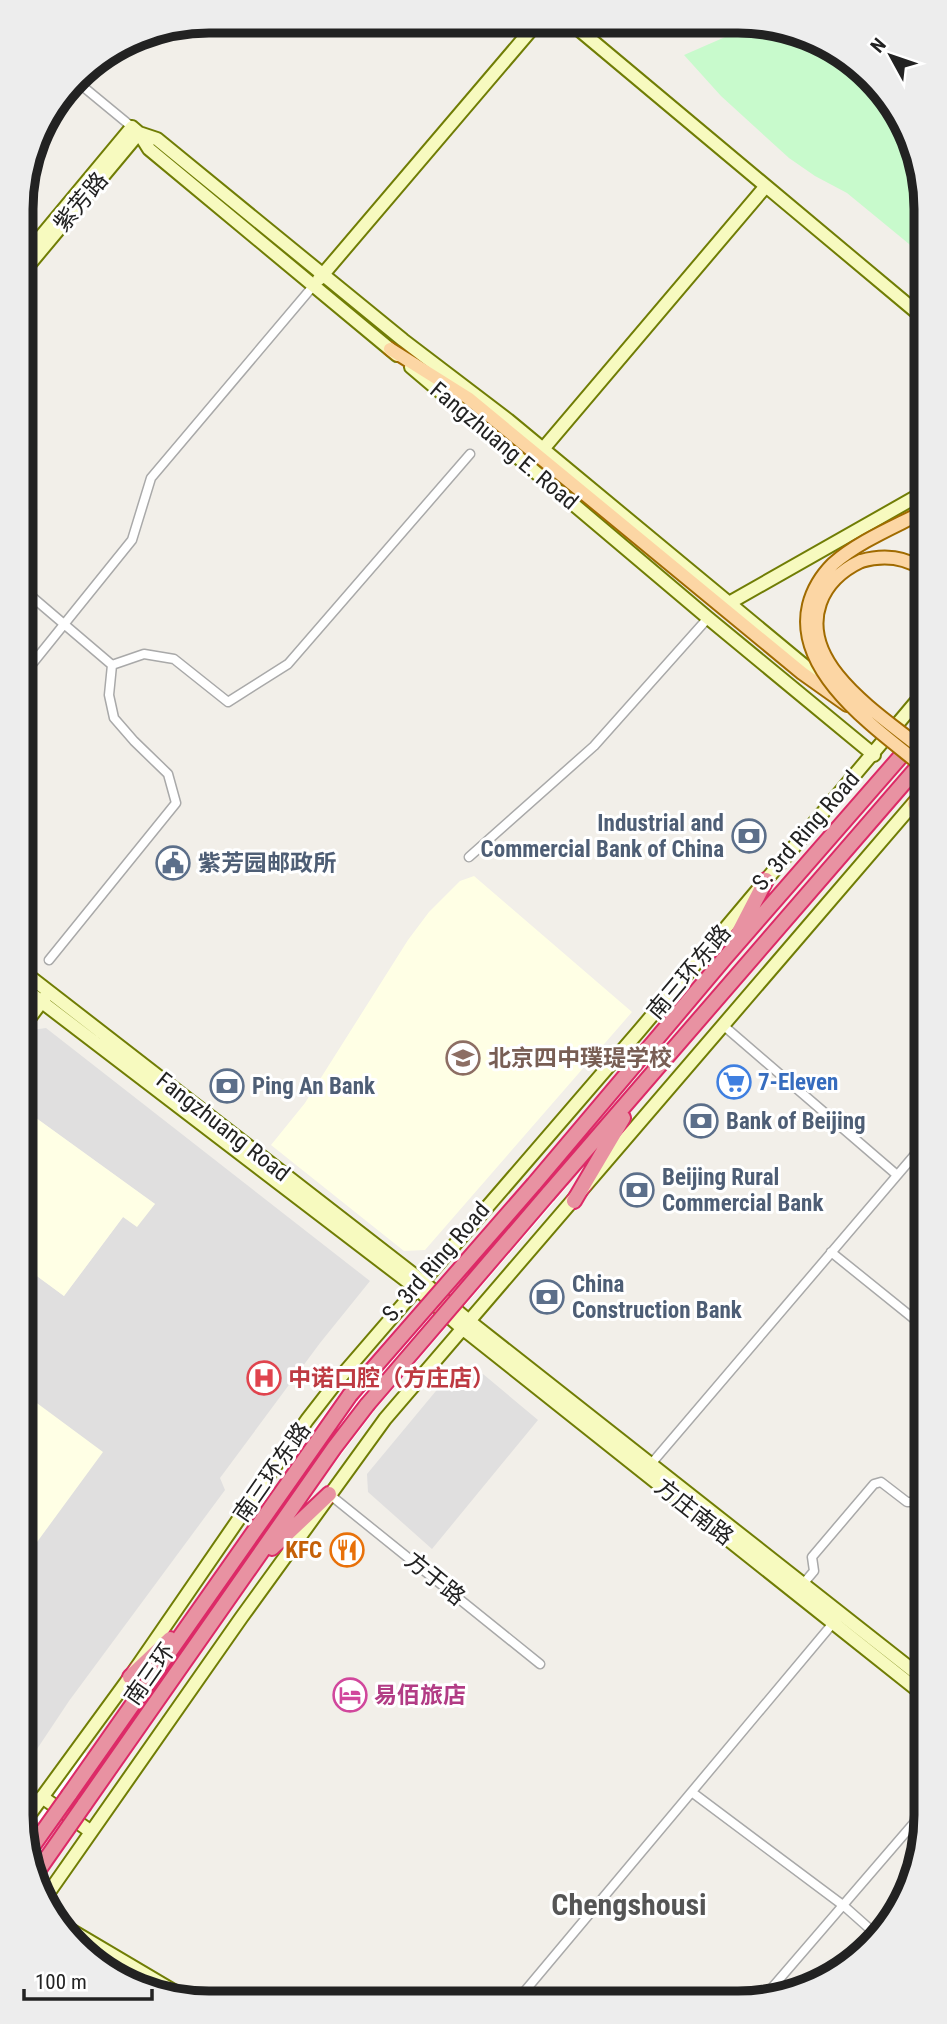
<svg xmlns="http://www.w3.org/2000/svg" width="947" height="2024" viewBox="0 0 947 2024" font-family="'Roboto Condensed','Noto Sans SC',sans-serif">
<rect width="100%" height="100%" fill="#f2efe9"/>
<path fill="#e0dfdf" d="M46 1028 370 1281 320 1343 220 1478 225 1490 69 1701 27 1764 26 1268 64 1296 123 1217 155 1204 25 1110V1039L32 1030Z
M455 1368 483 1374 538 1420 432 1549 368 1492 367 1474Z"/>
<path fill="#ffffe5" d="M474 876 632 1012 425 1250 404 1251 271 1145 305 1103 408 940 429 912 460 881Z
M25 1110 155 1204 137 1227 123 1217 64 1296 26 1268Z
M26 1395 103 1452 29 1553 27 1551Z"/>
<path fill="#c8facc" d="M755 24 774 25 862 68 919 160 920 253 847 193 815 176 789 158 721 96 684 55Z"/>
<path fill="#fff" d="M541 1163 568 1186 376 1409 313 1492 282 1470 345 1386Z
M84 1752 115 1774 39 1883 28 1864 27 1834Z"/>
<g fill="none" stroke-linecap="round" stroke-linejoin="round">
<defs>
<path id="street" d="M75 80 132 127
M24 590 112 665 109 695 114 718 134 741 168 774 176 803 49 960
M112 665 144 654 174 659 228 702 288 664 470 454
M24 674 132 540 151 478 314 285
M469 857 594 746 708 618
M724 1026 897 1175
M831 1252 924 1327
M651 1464 923 1145
M329 1494 540 1664
M803 1584 814 1571 812 1557 874 1484 881 1482 907 1502H924
M693 1793 844 1906 880 1938
M764 1997 925 1810
M519 1998 834 1622"/>
<path id="secondary" d="M571 23 920 315
M139 133 157 139 403 340 508 420 829 686
M23 258 132 127 139 133 149 149 397 355
M23 272 139 133
M319 279 537 23
M411 367 708 618 874 755
M543 449 766 186
M729 603 921 494
M25 973 422 1281 469 1321 925 1680
M25 989 416 1288 462 1328 925 1696
M25 1024 46 996
M42 1797 90 1831
M27 1818 130 1677 307 1420 338 1380 639 1031 921 696
M47 1895 241 1618 385 1419 919 797
M67 1928 187 1999"/>
<path id="primary" d="M390 349 468 398 802 673 847 705
M861 561C882 555 902 556 921 568
M914 804 922 800"/>
<path id="highway" d="M736 938 766 880
M534 1184 724 959 922 732
M548 1194 922 762
M574 1201 623 1118
M272 1548 329 1494
M130 1677 170 1639
M69 1795 350 1395
M84 1805 334 1448 367 1405"/>
</defs>
<use href="#street" stroke="#a9a9a9" stroke-width="11"/>
<use href="#secondary" stroke="#707d05" stroke-width="16"/>
<use href="#primary" stroke="#a06b00" stroke-width="16"/>
<use href="#highway" stroke="#dc2a67" stroke-width="18"/>
<use href="#street" stroke="#fff" stroke-width="8"/>
<use href="#secondary" stroke="#f7fabf" stroke-width="12"/>
<use href="#primary" stroke="#fcd6a4" stroke-width="12"/>
<use href="#highway" stroke="#e892a2" stroke-width="14"/>
<defs>
<path id="primary-bridge" d="M921 513C892 528 858 542 833 564 822 575 813 589 809 605 793 672 877 729 922 766
M861 561C842 570 827 583 820 603 798 665 881 715 922 749"/>
<path id="highway-bridge" d="M350 1395 534 1184
M367 1405 548 1194
M27 1854 69 1795
M35 1875 84 1805"/>
</defs>
<use href="#primary-bridge" stroke="#a06b00" stroke-width="16" stroke-linecap="butt"/>
<use href="#highway-bridge" stroke="#dc2a67" stroke-width="18" stroke-linecap="butt"/>
<use href="#primary-bridge" stroke="#fcd6a4" stroke-width="12"/>
<use href="#highway-bridge" stroke="#e892a2" stroke-width="14"/>
</g>
<defs>
<symbol id="bank-ring" viewBox="-11 -11 22 22"><circle r="9.5" fill="#fff" stroke="#5c6f8a" stroke-width="1.5"/><path d="M-6-4H6V4H-6ZM0-2.3a2.3 2.3 0 1 0 0 4.6a2.3 2.3 0 1 0 0-4.6Z" fill="#5c6f8a"/></symbol>
<symbol id="civic-ring" viewBox="-11 -11 22 22"><circle r="9.5" fill="#fff" stroke="#5c6f8a" stroke-width="1.5"/><path d="M-.6-6.5H3V-4.5H.6V-3L4-1V1h2V6H-6V1h2V-1L-.6-3ZM-1.2 2.5V6h2.4V2.5Z" fill="#5c6f8a"/></symbol>
<symbol id="school-ring" viewBox="-11 -11 22 22"><circle r="9.5" fill="#fff" stroke="#8d6e63" stroke-width="1.5"/><path d="M0-5L7-2L0 1L-7-2ZM-4 1L0 2.5L4 1V4Q0 6-4 4Z" fill="#8d6e63"/></symbol>
<symbol id="supermarket-ring" viewBox="-11 -11 22 22"><circle r="9.5" fill="#fff" stroke="#3f7fe0" stroke-width="1.5"/><path d="M-6-5.5h2.5l.6 2H6L4.5 2H-2.5L-4.4-4H-6ZM-1.5 3.2a1.3 1.3 0 1 0 .1 0ZM3 3.2a1.3 1.3 0 1 0 .1 0Z" fill="#3f7fe0"/></symbol>
<symbol id="hospital-ring" viewBox="-11 -11 22 22"><circle r="9.5" fill="#fff" stroke="#e0444e" stroke-width="1.5"/><path d="M-5-5h3v3.5h4V-5h3V5h-3V1.5h-4V5h-3Z" fill="#e0444e"/></symbol>
<symbol id="restaurant-ring" viewBox="-11 -11 22 22"><circle r="9.5" fill="#fff" stroke="#e8710a" stroke-width="1.5"/><path d="M-5-6h1v4h1v-4h1v4h1v-4h1v5L-1.5 .5V6h-2V.5L-5-1ZM5-6V6H3V1.5H1.5Q1.5-4 5-6Z" fill="#e8710a"/></symbol>
<symbol id="hotel-ring" viewBox="-11 -11 22 22"><circle r="9.5" fill="#fff" stroke="#d1479c" stroke-width="1.5"/><path d="M-6-4.5h1.5V1H6V5H4.5V3h-9V5H-6ZM-4 0a1.8 1.8 0 1 1 3.6 0ZM.5 0V-2.5h3Q6-2.5 6 0Z" fill="#d1479c"/></symbol>
</defs>
<g fill-rule="evenodd">
<use href="#bank-ring" x="730" y="817" width="38" height="38"/>
<use href="#civic-ring" x="154" y="844" width="38" height="38"/>
<use href="#school-ring" x="444" y="1039" width="38" height="38"/>
<use href="#supermarket-ring" x="715" y="1063" width="38" height="38"/>
<use href="#bank-ring" x="208" y="1067" width="38" height="38"/>
<use href="#bank-ring" x="682" y="1102" width="38" height="38"/>
<use href="#bank-ring" x="618" y="1171" width="38" height="38"/>
<use href="#bank-ring" x="528" y="1278" width="38" height="38"/>
<use href="#hospital-ring" x="245" y="1359" width="38" height="38"/>
<use href="#restaurant-ring" x="328" y="1531" width="38" height="38"/>
<use href="#hotel-ring" x="331" y="1676" width="38" height="38"/>
</g>
<g text-anchor="middle" dominant-baseline="central" stroke-width="6" stroke-linejoin="round" paint-order="stroke">
<g font-size="23" fill="#222" stroke="#fff">
<text transform="translate(81 202) rotate(-50)">紫芳路</text>
<text transform="translate(504 446) rotate(40)">Fangzhuang E. Road</text>
<text transform="translate(806 831) rotate(-49)">S. 3rd Ring Road</text>
<text transform="translate(689 972) rotate(-50)">南三环东路</text>
<text transform="translate(223 1127) rotate(38)">Fangzhuang Road</text>
<text transform="translate(436 1262) rotate(-49)">S. 3rd Ring Road</text>
<text transform="translate(272 1472) rotate(-55)">南三环东路</text>
<text transform="translate(694 1512) rotate(38)">方庄南路</text>
<text transform="translate(435 1579) rotate(39)">方于路</text>
<text transform="translate(150 1674) rotate(-55)">南三环</text>
</g>
<g font-size="23" font-weight="bold" fill="#4e5e75" stroke="#fff" text-anchor="start">
<text x="724" y="823" text-anchor="end">Industrial and<tspan x="724" dy="26">Commercial Bank of China</tspan></text>
<text x="198" y="863">紫芳园邮政所</text>
<text x="252" y="1086">Ping An Bank</text>
<text x="726" y="1121">Bank of Beijing</text>
<text x="662" y="1177">Beijing Rural<tspan x="662" dy="26">Commercial Bank</tspan></text>
<text x="572" y="1284">China<tspan x="572" dy="26">Construction Bank</tspan></text>
</g>
<g font-size="23" font-weight="bold" fill="#785e54" stroke="#fff" text-anchor="start">
<text x="488" y="1058">北京四中璞瑅学校</text>
</g>
<g font-size="23" font-weight="bold" fill="#366cbe" stroke="#fff" text-anchor="start">
<text x="758" y="1082">7-Eleven</text>
</g>
<g font-size="23" font-weight="bold" fill="#be3a42" stroke="#fff" text-anchor="start">
<text x="288" y="1378">中诺口腔（方庄店）</text>
</g>
<g font-size="23" font-weight="bold" fill="#c56008" stroke="#fff" text-anchor="end">
<text x="322" y="1550">KFC</text>
</g>
<g font-size="23" font-weight="bold" fill="#b23c85" stroke="#fff" text-anchor="start">
<text x="374" y="1695">易佰旅店</text>
</g>
<g font-size="30" font-weight="bold" fill="#555" stroke="#fff">
<text x="629" y="1904">Chengshousi</text>
</g>
</g>
<path d="M0 0H947V2024H0ZM209 33H738A176 176 0 0 1 914 209V1815A176 176 0 0 1 738 1991H209A176 176 0 0 1 33 1815V209A176 176 0 0 1 209 33Z" fill="#ededed" fill-rule="evenodd"/>
<path fill="none" stroke="#222" stroke-width="9" d="M209 33H738A176 176 0 0 1 914 209V1815A176 176 0 0 1 738 1991H209A176 176 0 0 1 33 1815V209A176 176 0 0 1 209 33Z"/>
<g transform="translate(891 56) rotate(310)" stroke="#ffffff" stroke-width="5" paint-order="stroke">
<path d="M0-5L12 26L0 18L-12 26Z" fill="#222222"/>
<text y="-10" font-size="19" font-weight="bold" text-anchor="middle" fill="#222222">N</text>
</g>
<path d="M24 1989v10h128v-10" fill="none" stroke="#222222" stroke-width="3.5"/>
<text x="35" y="1989" font-size="21" fill="#222222" stroke="#ffffff" stroke-width="5" paint-order="stroke">100 m</text>
</svg>
